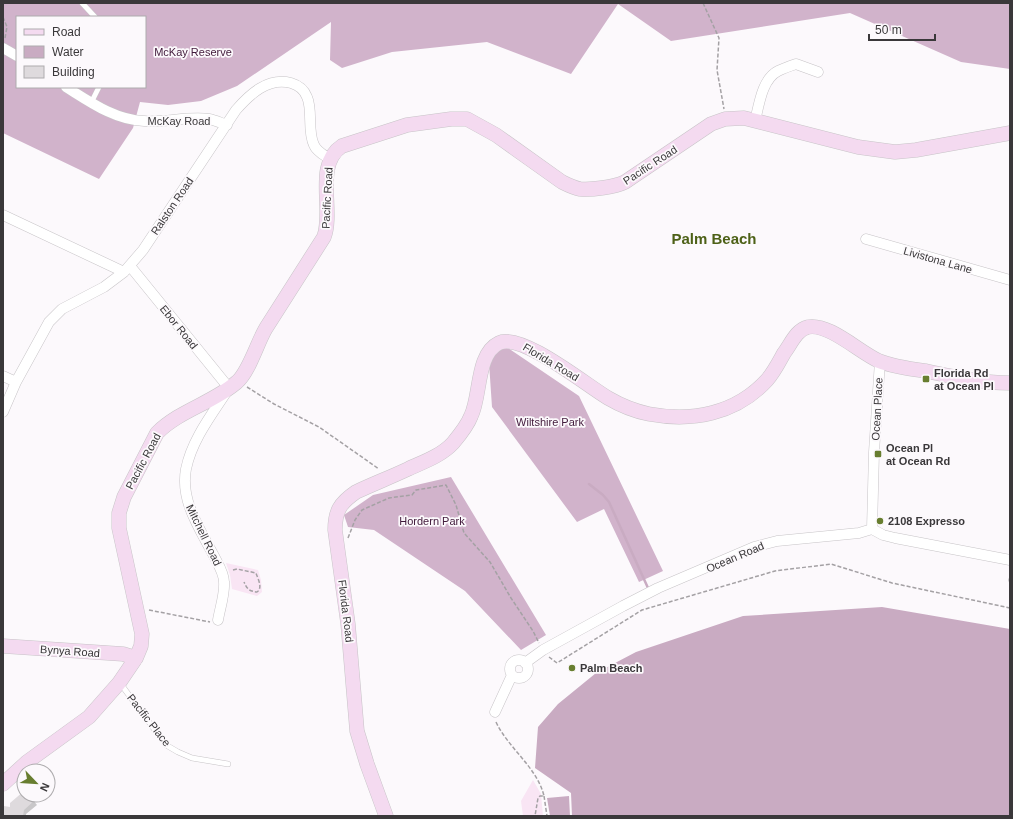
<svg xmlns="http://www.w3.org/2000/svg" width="1013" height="819" viewBox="0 0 1013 819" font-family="Arial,sans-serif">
<rect width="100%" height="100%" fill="#fcf9fc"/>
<path fill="#f9e5f4" d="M226 563 258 570 261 580 262 592 257 596 232 589 230 575Z
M533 780 541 794 543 816H523L521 801Z"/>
<path fill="#d1b3cb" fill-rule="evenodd" d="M3 3H1010V69L961 62 850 13 671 41 618 4 571 74 487 42 392 52 342 68 330 60 331 22 237 86 201 101 168 105 140 102 133 128 99 179 3 133ZM17 17H145V87H17Z
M496 340 579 396 663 571 639 582 604 509 577 522 492 407 488 348Z
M451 477 546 635 521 650 465 591 374 530 348 527 344 515 373 495Z"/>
<path fill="#c9abc2" d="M882 607 1010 629V816H572L571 793 535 768 538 727 558 704 596 673 636 652 743 616Z
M569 796 570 816H550L547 798Z"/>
<path fill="#0003" d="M1010 575V585L1008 580Z
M24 792V795H29L37 805 26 814V816H4Z"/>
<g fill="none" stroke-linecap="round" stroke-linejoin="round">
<path stroke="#c9abc2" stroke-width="2.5" d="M589 484 603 495 609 502 648 588"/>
</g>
<path fill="#dedadd" d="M24 791V795H31L35 800 24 810 23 816H3L4 806 10 807V803Z"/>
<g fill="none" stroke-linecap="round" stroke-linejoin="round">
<defs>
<path id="lane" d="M82 3 95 17
M91 103 99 87
M120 683 166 745 178 752 192 758 228 764"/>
<path id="street" d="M3 48 17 56
M66 87C90 102 115 120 144 121 166 123 187 116 209 119 215 120 221 123 227 125
M755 121C759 105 762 79 778 71 784 68 790 66 796 64L818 72
M3 215 124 272
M866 239 1010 280
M130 266 229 388C213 413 192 439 186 469 180 501 200 529 214 556 218 564 224 573 224 582 225 594 220 608 218 620
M3 376 16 382
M3 412 16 382 49 322 62 309 104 287 124 272 143 250 236 110C250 94 268 77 291 83 298 85 304 89 307 97 313 110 307 131 314 145 317 152 324 155 330 159
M872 529 874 452 880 361
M872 529 883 535 895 538 1010 560
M510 669a9 9 0 1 1 18 0a9 9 0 1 1-18 0Z
M525 663 543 650 623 606 658 588 754 547 777 541 859 533 872 529
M495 712 512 675"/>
<path id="secondary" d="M3 646 123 654 136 658
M3 784 27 762 89 717 119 683 136 658 141 646 142 634 119 528V513L124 497 157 433C180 410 213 403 237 382 249 372 257 343 266 328L324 237C334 210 314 164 342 146L407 125 451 119H467L496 135 562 182C568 185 574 188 580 189 592 190 615 187 625 182L711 124 725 119 744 118 858 147 895 152 916 150 1010 133
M386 816 367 764 357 731 348 624 335 530C335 511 340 503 356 492 373 484 391 477 408 469 423 462 441 456 453 443 458 437 468 424 471 416 481 396 476 354 499 343 521 332 586 385 608 398 620 405 634 411 649 414 692 422 736 414 767 380 774 372 779 362 784 353 791 344 796 330 808 327 829 323 859 352 879 361 894 367 911 369 926 371 954 377 982 383 1010 383"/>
</defs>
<use href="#lane" stroke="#c7c4c7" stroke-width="6"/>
<use href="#street" stroke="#c7c4c7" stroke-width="11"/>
<use href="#secondary" stroke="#c7c4c7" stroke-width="15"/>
<path stroke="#a4a1a4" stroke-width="1.5" stroke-dasharray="4 2" stroke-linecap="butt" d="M703 3 719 38 717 70 724 109
M3 17 7 27 5 38
M247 387 274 404 319 427 379 469
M348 538 355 520 362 510 389 498 412 495 416 490 446 485 456 505 464 533 490 562 511 598 533 631 539 643
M233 570 237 569 256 573C258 579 263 588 257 592 249 591 247 589 244 582
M149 610 210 622
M549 657 557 663 642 610 775 571 831 564 892 583 1010 608
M496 722C508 748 537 767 544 796H540L538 798 535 816
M544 796 547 816"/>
<use href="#lane" stroke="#fff" stroke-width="5"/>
<use href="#street" stroke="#fff" stroke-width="10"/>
<use href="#secondary" stroke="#f4daf0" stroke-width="14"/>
</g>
<g fill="#687e30" stroke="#fcf9fc" stroke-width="1.5">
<rect x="922" y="375" width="8" height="8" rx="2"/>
<rect x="874" y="450" width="8" height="8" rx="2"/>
<circle cx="880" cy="521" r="4"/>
<circle cx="572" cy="668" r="4"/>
</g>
<g text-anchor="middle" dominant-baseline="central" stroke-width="3.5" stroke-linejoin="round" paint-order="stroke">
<g font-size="11" fill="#40193a" stroke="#fcf9fc">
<text x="193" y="52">McKay Reserve</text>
<text x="550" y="422">Wiltshire Park</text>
<text x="432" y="521">Hordern Park</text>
</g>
<g font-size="11" fill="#3a383a" stroke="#fcf9fc">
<text x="179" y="121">McKay Road</text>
<text transform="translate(650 165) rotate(-33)">Pacific Road</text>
<text transform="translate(327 198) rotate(-87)">Pacific Road</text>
<text transform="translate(172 206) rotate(-56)">Ralston Road</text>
<text transform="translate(938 260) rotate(16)">Livistona Lane</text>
<text transform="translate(179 327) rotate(51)">Ebor Road</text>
<text transform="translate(551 362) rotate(31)">Florida Road</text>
<text transform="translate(877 409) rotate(-87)">Ocean Place</text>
<text transform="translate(143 461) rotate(-62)">Pacific Road</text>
<text transform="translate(204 535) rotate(64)">Mitchell Road</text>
<text transform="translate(735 557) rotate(-23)">Ocean Road</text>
<text transform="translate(346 611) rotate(83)">Florida Road</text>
<text transform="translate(70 651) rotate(4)">Bynya Road</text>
<text transform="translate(149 720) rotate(52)">Pacific Place</text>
</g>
<g font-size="11" font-weight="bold" fill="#3a383a" stroke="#fcf9fc" text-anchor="start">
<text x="934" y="373">Florida Rd<tspan x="934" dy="13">at Ocean Pl</tspan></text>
<text x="886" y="448">Ocean Pl<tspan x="886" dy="13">at Ocean Rd</tspan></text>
<text x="888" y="521">2108 Expresso</text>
<text x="580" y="668">Palm Beach</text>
</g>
<g font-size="15" font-weight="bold" fill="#4d6117" stroke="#fcf9fc">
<text x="714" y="238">Palm Beach</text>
</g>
</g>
<rect width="1013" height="819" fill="none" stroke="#3a383a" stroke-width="8"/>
<rect x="16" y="16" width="130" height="72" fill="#fcf9fc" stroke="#aeacae"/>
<rect x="24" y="29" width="20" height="6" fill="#f4daf0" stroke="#aeacae"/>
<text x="52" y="36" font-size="12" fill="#3a383a">Road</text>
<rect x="24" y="46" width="20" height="12" fill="#c9abc2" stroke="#aeacae"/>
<text x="52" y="56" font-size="12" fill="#3a383a">Water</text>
<rect x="24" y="66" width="20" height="12" fill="#dedadd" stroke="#aeacae"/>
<text x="52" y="76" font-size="12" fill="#3a383a">Building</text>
<g transform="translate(36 783) rotate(115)"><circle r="19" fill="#fcf9fc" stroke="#aeacae"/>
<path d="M0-3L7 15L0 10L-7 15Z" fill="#687e30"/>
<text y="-6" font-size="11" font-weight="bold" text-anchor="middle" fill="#3a383a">N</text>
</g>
<path d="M869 34v6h66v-6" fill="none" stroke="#3a383a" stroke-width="2"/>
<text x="875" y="34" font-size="12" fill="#3a383a" stroke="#fcf9fc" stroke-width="3" paint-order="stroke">50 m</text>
</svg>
